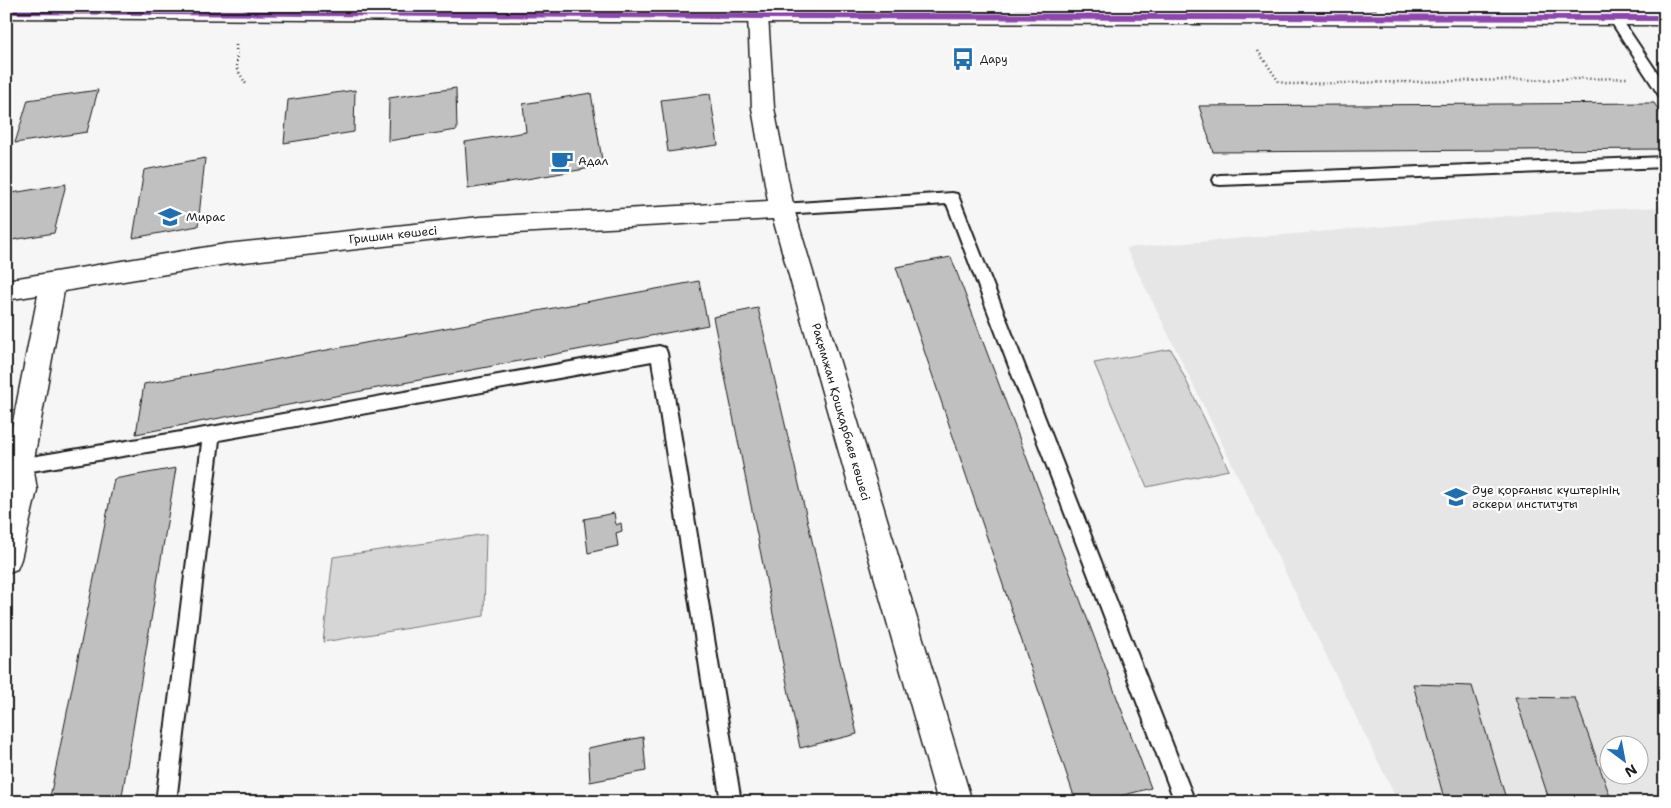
<svg xmlns="http://www.w3.org/2000/svg" width="1671" height="808" viewBox="0 0 1671 808" font-family="'Shantell Sans',sans-serif">
<rect width="100%" height="100%" fill="#f6f6f6"/>
<filter id="ink" filterUnits="userSpaceOnUse"><feTurbulence type="fractalNoise" baseFrequency=".02" numOctaves="2"/><feDisplacementMap in="SourceGraphic" scale="10" xChannelSelector="R" yChannelSelector="G"/><feConvolveMatrix kernelMatrix="1 2 1 2 8 2 1 2 1" color-interpolation-filters="sRGB"/></filter>
<g filter="url(#ink)">
<path fill="#e6e6e6" fill-rule="evenodd" d="M1665 207V802H1398L1126 248 1567 211ZM1608 746H1638V776H1608Z"/>
<path fill="#d6d6d6" stroke="#797979" d="M1171 349 1229 470 1147 487 1094 363Z
M486 534 484 616 323 642 333 557Z"/>
<path fill="#c0c0c0" stroke="#1c1c1c" d="M456 88 457 130 388 141 389 98Z
M98 90 87 132 15 143 28 100Z
M355 90 354 132 284 143 288 100Z
M591 93 603 166 468 189 465 142 526 132 523 104Z
M710 94 718 145 668 152 661 100Z
M1654 103 1665 119V149L1213 152 1199 106Z
M205 158 198 226 133 238 144 170Z
M66 184 54 233 6 241V194Z
M951 257 1151 788 1098 802H1076L896 267Z
M699 281 708 325 136 434 144 384Z
M758 308 857 734 800 748 713 317Z
M176 468 121 802H49L114 479Z
M614 513 616 525 621 523 622 531 616 533 618 546 588 553 584 519Z
M1413 684 1472 686 1507 802H1445Z
M1515 697 1575 698 1612 802H1550Z
M643 737 646 771 590 782 588 748Z"/>
<g fill="none" stroke-linecap="round" stroke-linejoin="round">
<defs>
<path id="service" d="M1375 6H1387L1392 16 1390 19H1382Z
M1625 6H1638L1645 17 1643 20H1635Z
M1614 13 1618 14 1665 84V98L1660 97 1608 17Z
M1665 157V167L1220 185 1215 184 1213 180 1215 176 1220 175Z
M952 193 957 194 959 198 1195 802H1175L947 204 782 214 777 213 775 209 777 205 782 204Z
M659 346 665 348 667 353 741 802H721L652 361 219 440 176 802H156L202 443 13 474 6 470 7 461 211 427Z"/>
<path id="minor" d="M758 9 765 11 768 16 774 108 794 209 972 802H938L773 219 480 235 226 264 64 291 33 465 37 490 21 559 17 569 6 573V457L38 295 6 300V280L226 244 480 217 768 201 752 108 748 16 751 11Z"/>
<path id="secondary" d="M6 6 1665 11V25L758 23 6 18Z"/>
</defs>
<use href="#service" stroke="#1c1c1c" stroke-width="4"/>
<use href="#minor" stroke="#1c1c1c" stroke-width="3"/>
<use href="#secondary" stroke="#1c1c1c" stroke-width="3"/>
<path stroke="#1c1c1c" stroke-width="2.5" stroke-dasharray="1 3" stroke-linecap="butt" d="M236 45 237 69 246 84
M1258 51 1279 82 1291 84 1628 78"/>
<use href="#service" fill="#fff" fill-rule="evenodd"/>
<use href="#minor" fill="#fff" fill-rule="evenodd"/>
<use href="#secondary" fill="#fff" fill-rule="evenodd"/>
<defs>
<path id="bus-1" d="M6 11 758 16 1665 18"/>
</defs>
<use href="#bus-1" stroke="#fff" stroke-width="9"/>
<use href="#bus-1" stroke="#8e44ad" stroke-width="6"/>
</g>
</g>
<defs>
<symbol id="bus-bare" viewBox="-9 -9 18 18"><path d="M-5-6H5V4H4V6H2V4H-2V6H-4V4H-5ZM-3.5-4V0h7V-4ZM-3.5 1.2v1.5H-2V1.2ZM2 1.2v1.5H3.5V1.2Z" fill="#1f6fb2" stroke="#fff" stroke-width="2.5" paint-order="stroke"/></symbol>
<symbol id="cafe-bare" viewBox="-9 -9 18 18"><path d="M-5.5-4.5H6V0H3Q3 3.5 0 3.5H-2.5Q-5.5 3.5-5.5 0ZM3-3.2v2h1.7v-2ZM-6 4.5H4V6H-6Z" fill="#1f6fb2" stroke="#fff" stroke-width="2.5" paint-order="stroke"/></symbol>
<symbol id="school-bare" viewBox="-9 -9 18 18"><path d="M0-5L7-2L0 1L-7-2ZM-4 1L0 2.5L4 1V4Q0 6-4 4Z" fill="#1f6fb2" stroke="#fff" stroke-width="2.5" paint-order="stroke"/></symbol>
<symbol id="university-bare" viewBox="-9 -9 18 18"><path d="M0-5L7-2L0 1L-7-2ZM-4 1L0 2.5L4 1V4Q0 6-4 4Z" fill="#1f6fb2" stroke="#fff" stroke-width="2.5" paint-order="stroke"/></symbol>
</defs>
<g fill-rule="evenodd">
<use href="#bus-bare" x="947" y="43" width="32" height="32"/>
<use href="#cafe-bare" x="546" y="145" width="32" height="32"/>
<use href="#school-bare" x="154" y="201" width="32" height="32"/>
<use href="#university-bare" x="1440" y="481" width="32" height="32"/>
</g>
<g text-anchor="middle" dominant-baseline="central" stroke-width="4.5" stroke-linejoin="round" paint-order="stroke">
<g font-size="11" fill="#1c1c1c" stroke="#fff" text-anchor="start">
<text x="980" y="59">Дару</text>
</g>
<g font-size="12" fill="#1c1c1c" stroke="#fff" text-anchor="start">
<text x="578" y="161">Адал</text>
<text x="186" y="217">Мирас</text>
<text x="1472" y="490">Әуе қорғаныс күштерінің<tspan x="1472" dy="14">әскери институты</tspan></text>
</g>
<g font-size="12" fill="#1c1c1c" stroke="#fff">
<text transform="translate(393 235) rotate(-6)">Гришин көшесі</text>
<text transform="translate(841 412) rotate(74)">Рақымжан Қошқарбаев көшесі</text>
</g>
</g>
<rect width="1671" height="808" fill="none" stroke="#fff" stroke-width="25"/>
<rect x="12" y="12" width="1646" height="783" fill="none" stroke="#1c1c1c" stroke-width="2" filter="url(#ink)"/>
<g transform="translate(1624 760) rotate(148)"><circle r="24" fill="#ffffff" stroke="#a4a4a4"/>
<path d="M0-4L9 19L0 12L-9 19Z" fill="#1f6fb2"/>
<text y="-8" font-size="14" font-weight="bold" text-anchor="middle" fill="#1c1c1c">N</text>
</g>
</svg>
